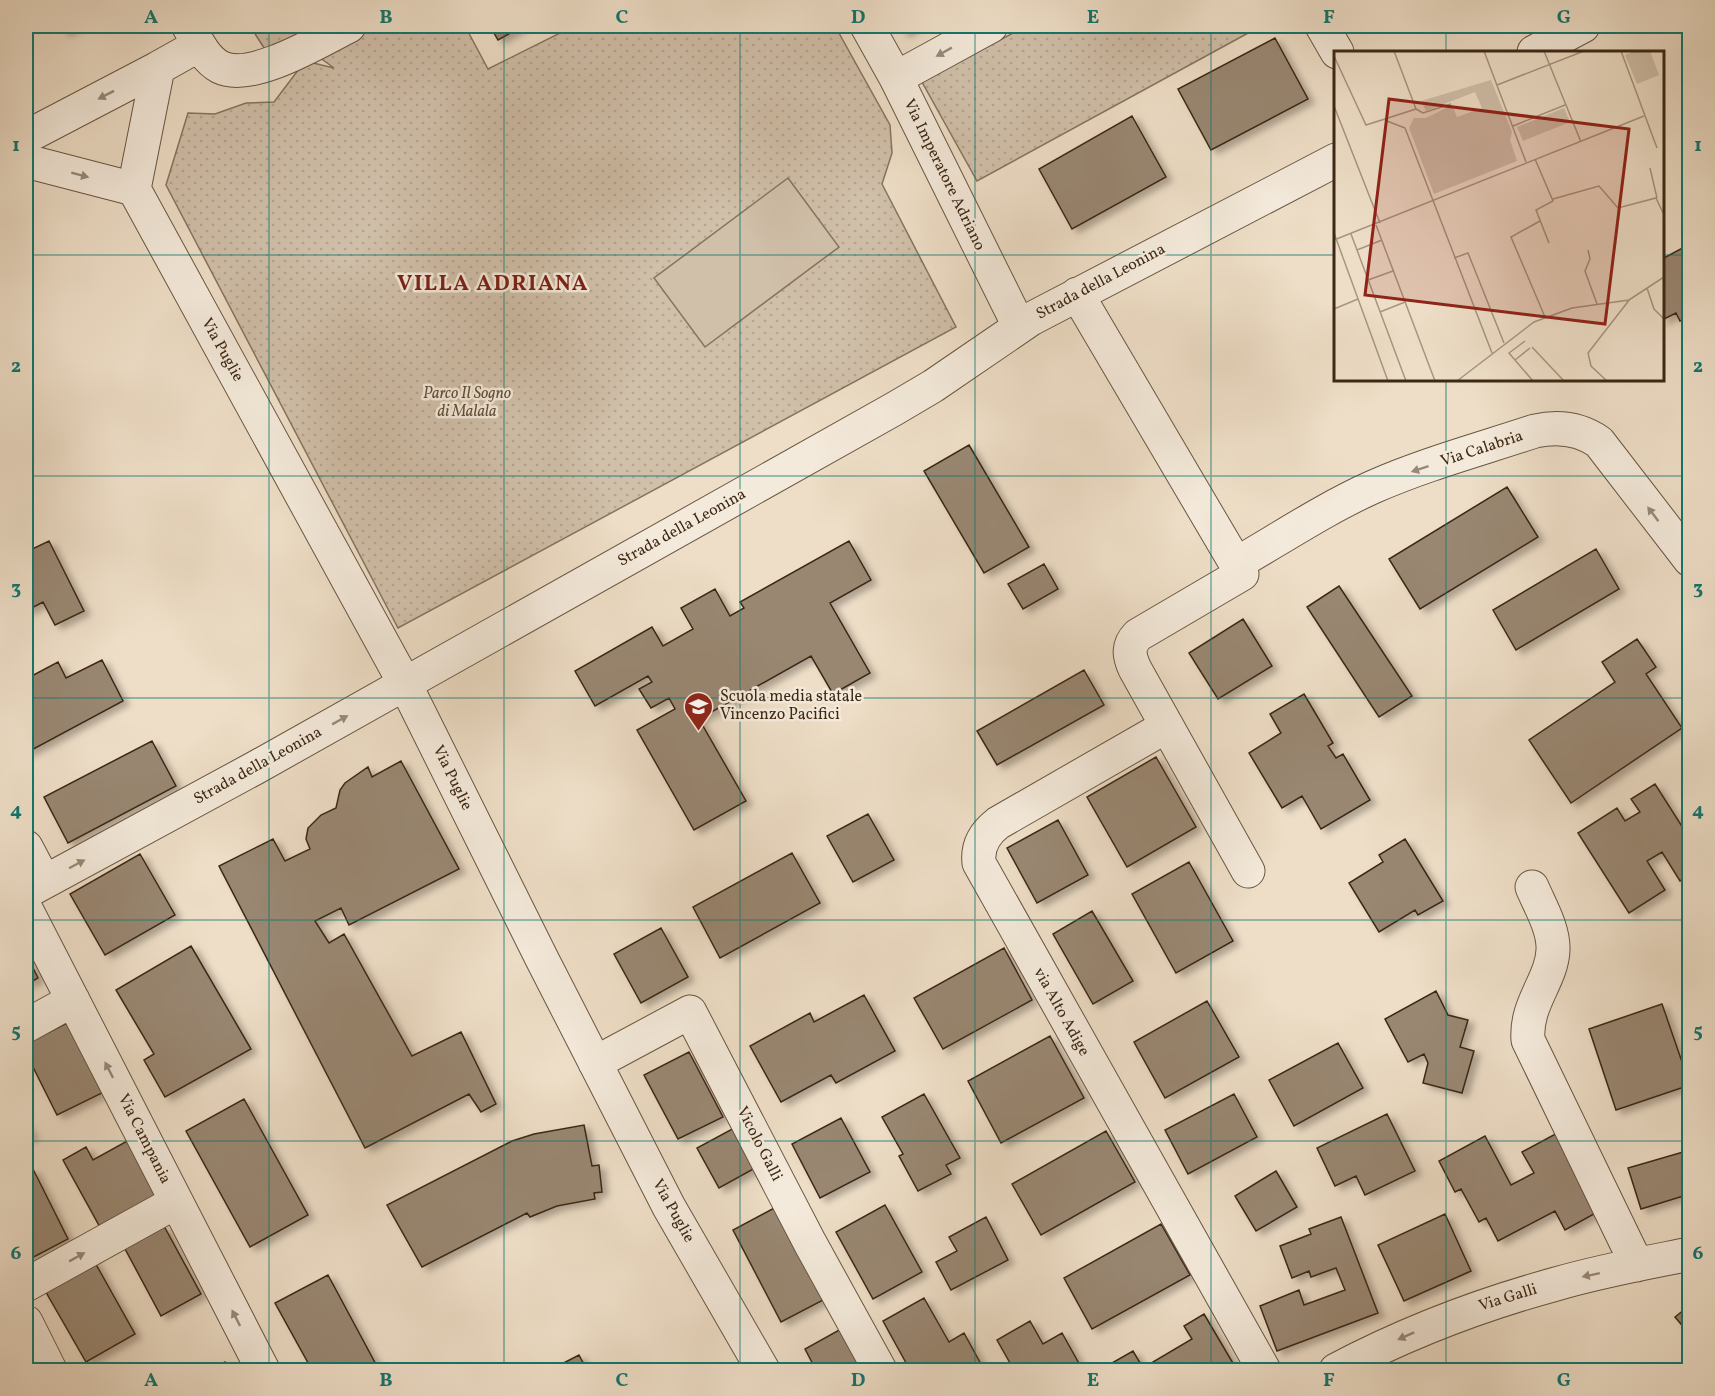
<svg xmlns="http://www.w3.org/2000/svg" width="1715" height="1396" viewBox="0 0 1715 1396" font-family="Vollkorn,serif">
  <defs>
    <pattern id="grass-dots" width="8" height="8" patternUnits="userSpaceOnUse" patternTransform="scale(1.5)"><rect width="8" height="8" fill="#d0bfa9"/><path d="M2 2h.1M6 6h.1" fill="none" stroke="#b4a491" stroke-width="1.8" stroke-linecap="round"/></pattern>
    <filter id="shadow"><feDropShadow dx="6" dy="4" stdDeviation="3" flood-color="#0004"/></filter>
  </defs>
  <rect width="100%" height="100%" fill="#eedec7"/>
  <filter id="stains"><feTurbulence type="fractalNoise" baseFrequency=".00333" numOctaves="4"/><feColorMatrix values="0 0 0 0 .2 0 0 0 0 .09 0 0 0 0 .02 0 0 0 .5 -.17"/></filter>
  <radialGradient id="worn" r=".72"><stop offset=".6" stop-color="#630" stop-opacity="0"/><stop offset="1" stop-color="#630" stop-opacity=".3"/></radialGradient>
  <path fill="url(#grass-dots)" stroke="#86745f" stroke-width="1.5" d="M250,26h65l-49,25z
    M366,26h99l23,43 86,-43h261l55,99 2,28 -10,31 74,143 -558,301 -232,-443 22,-72 27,1 31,-11 28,-1 31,-41 29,7 -22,-16z
    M1026,26h235l-284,155 -55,-99z"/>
  <path fill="#d0bfa9" stroke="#86745f" stroke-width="1.5" d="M788,178l51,69 -134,100 -51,-69z"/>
  <path fill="#998772" stroke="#3d2815" stroke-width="1.5" filter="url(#shadow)" d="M60,26h15l-11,6z
    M490,26h33l-25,14z
    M900,26h16l-13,7z
    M1275,38l33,61 -97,51 -33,-61z
    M1132,116l34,61 -94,52 -33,-60z
    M1690,244v72l-10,5 -4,-8 -14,7v-61z
    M1690,407v17l-8,-12z
    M969,445l60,102 -45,26 -60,-102z
    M1507,487l31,50 -118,72 -31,-50z
    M49,541l35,70 -29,14 -12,-23 -17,9v-59z
    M849,541l22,39 -41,23 40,70 -37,21 -22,-38 -112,63 47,82 -52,29 -57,-100 38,-21 -6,-11 -18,10 -12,-19 13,-7 -4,-6 -53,30 -20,-35 77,-44 11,19 30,-17 -12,-21 34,-19 15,27 14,-8 -4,-6z
    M1596,549l23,40 -103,61 -23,-40z
    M1044,564l14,25 -35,20 -15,-25z
    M1339,586l73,110 -33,21 -72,-110z
    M1243,619l29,47 -54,33 -29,-46z
    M1637,639l19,28 -10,7 36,54 -111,75 -42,-63 86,-58 -13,-20z
    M102,660l21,41 -97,52v-74l32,-17 8,16z
    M1084,670l20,35 -107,60 -20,-34z
    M1304,694l29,49 -5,3 8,12 7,-4 27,46 -49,29 -19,-33 -20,12 -33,-55 32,-20 -11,-19z
    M152,741l24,45 -108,57 -24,-46z
    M1156,757l40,70 -69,40 -40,-70z
    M401,761l58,108 -110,56 -8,-17 -26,13 14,22 15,-9 68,122 49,-24 35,72 -15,8 -12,-18 -104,54 -146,-282 54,-27 12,22 25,-12 -4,-10 2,-11 13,-13 15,-7 4,-18 5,-7 23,-16 4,10z
    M1655,784l35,55v36l-10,6 -18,-29 -15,9 18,29 -36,23 -51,-80 39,-25 8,13 15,-9 -9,-13z
    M868,814l26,46 -41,22 -26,-46z
    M1058,820l30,55 -51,28 -30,-55z
    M1405,839l38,62 -25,14 -3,-5 -36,22 -30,-49 34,-21 -4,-7z
    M792,853l28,50 -100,55 -27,-51z
    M140,854l35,61 -70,40 -35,-61z
    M1189,862l44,79 -57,32 -44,-79z
    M1092,911l41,70 -40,23 -40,-70z
    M661,928l27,49 -47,26 -27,-49z
    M191,946l60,103 -86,48 -21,-37 10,-6 -38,-64z
    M1004,948l28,52 -89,49 -29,-51z
    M26,954l12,24 -12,7z
    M1436,991l12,24 20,5 -8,27 14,4 -12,42 -39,-10 5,-20 -4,-9 -16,8 -23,-43z
    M864,995l31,56 -59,32 -5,-8 -50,27 -31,-56 60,-33 4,9z
    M1207,1001l32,56 -74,41 -31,-56z
    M1662,1004l28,81 -74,25 -27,-81z
    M67,1023l35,70 -45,22 -31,-62v-9z
    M1050,1036l34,62 -83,45 -33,-62z
    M1338,1043l25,45 -69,38 -25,-46z
    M689,1052l34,65 -45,22 -34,-64z
    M924,1094l36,64 -14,7 5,9 -33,17 -19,-35 4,-2 -21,-37z
    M1234,1094l23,43 -69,37 -23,-44z
    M244,1099l64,116 -58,32 -64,-116z
    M1387,1114l28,57 -50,24 -9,-19 -21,10 -18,-38z
    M841,1118l29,54 -50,26 -28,-54z
    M26,1123l6,13 -6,3z
    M584,1125l8,41 7,-1 3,27 -8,1 1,6 -38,7 -27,11 -3,-4 -105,54 -35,-62 125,-64 22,-7z
    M736,1127l21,40 -38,21 -22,-40z
    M1106,1131l29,51 -94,53 -29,-51z
    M1561,1131l42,78 -38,21 -10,-19 -57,30 -12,-23 -7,4 -18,-33 -6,3 -16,-31 46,-25 26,49 23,-12 -12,-21z
    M129,1140l31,57 -59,32 -38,-69 23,-13 7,13z
    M1690,1150v44l-49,15 -13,-41z
    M33,1169l35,70 -42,22v-88z
    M1276,1171l21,36 -41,24 -21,-35z
    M885,1205l37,67 -49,27 -37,-67z
    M778,1206l49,92 -46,24 -48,-92z
    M1445,1214l26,57 -67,30 -26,-56z
    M986,1217l22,43 -57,30 -15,-28 21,-11 -8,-14z
    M1341,1217l37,96 -101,38 -17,-45 39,-16 5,15 41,-15 -9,-22 -25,9 -2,-6 -17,7 -12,-32 31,-12 -2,-5z
    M1161,1224l29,51 -98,54 -28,-51z
    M164,1226l37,68 -40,22 -37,-69z
    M93,1259l42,75 -49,28 -43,-75z
    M328,1275l51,95h-67l-37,-67z
    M924,1298l25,44 15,-9 18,33 -7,4h-65l-27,-49z
    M1690,1305v22l-4,3 -11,-13z
    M1204,1314l33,56h-120l-5,-7 21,-12 10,17 49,-29 -8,-13z
    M1030,1321l13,23 19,-11 19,34 -5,3h-62l-17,-30z
    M841,1329l22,41h-47l-11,-21z
    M579,1355l8,15h-37z
    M225,1362l4,8h-20z"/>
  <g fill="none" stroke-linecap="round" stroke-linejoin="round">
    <defs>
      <path id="street" d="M867,26l29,52 123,248
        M1322,26l15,26
        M189,27c8,14 16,32 31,40 31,16 101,-27 129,-41
        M1534,52l49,-26
        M896,78l95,-52
        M26,137l132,-69 41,-23
        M26,161l108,28
        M134,189l271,495 137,275 127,248 94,163
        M134,189l24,-121
        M1077,294l165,280 -104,61c-11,11 -9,21 -3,34l113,202
        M1236,564c45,-26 90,-56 137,-77 52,-23 108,-38 162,-56 23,-5 44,-3 64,11l91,118
        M1167,726l-169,97c-13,10 -21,23 -19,40l285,507
        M26,847l18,34
        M1532,887c8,19 22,42 21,63 -1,30 -28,54 -25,90l109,225
        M26,892l229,-124 639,-359 39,-23 98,-67 305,-159
        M26,909l237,461
        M26,1026l47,-26
        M595,1063l95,-51 120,231 70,127
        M26,1285l150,-83
        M26,1322l24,48
        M1336,1370c70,-37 143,-65 220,-86 44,-13 89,-21 134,-30"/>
    </defs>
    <use href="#street" stroke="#695642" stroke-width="35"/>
    <use href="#street" stroke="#f4eadb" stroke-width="33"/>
  </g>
  <defs><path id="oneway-solid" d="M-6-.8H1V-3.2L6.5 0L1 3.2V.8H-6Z" transform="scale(1.5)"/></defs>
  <g fill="#988978">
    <use href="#oneway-solid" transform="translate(944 52) rotate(151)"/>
    <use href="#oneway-solid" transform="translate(106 95) rotate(153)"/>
    <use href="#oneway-solid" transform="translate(80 175) rotate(15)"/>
    <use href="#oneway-solid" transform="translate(1420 469) rotate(162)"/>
    <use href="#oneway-solid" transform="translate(1653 514) rotate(-127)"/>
    <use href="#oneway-solid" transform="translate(340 720) rotate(-29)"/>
    <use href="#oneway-solid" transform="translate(77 864) rotate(-28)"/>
    <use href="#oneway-solid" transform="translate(109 1070) rotate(-117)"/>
    <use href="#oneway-solid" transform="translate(77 1257) rotate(-29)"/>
    <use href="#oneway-solid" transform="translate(1591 1275) rotate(168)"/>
    <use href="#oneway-solid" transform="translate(236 1318) rotate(-117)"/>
    <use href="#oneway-solid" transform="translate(1406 1336) rotate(156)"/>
  </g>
  <path fill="none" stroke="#0f766e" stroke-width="1.5" stroke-opacity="0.55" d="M269,26v1344M504,26v1344M740,26v1344M975,26v1344M1211,26v1344M1446,26v26M26,255h1310M1662,255h28M1446,380v990M26,476h1664M26,698h1664M26,920h1664M26,1141h1664"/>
  <defs>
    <symbol id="school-pin" viewBox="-11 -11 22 30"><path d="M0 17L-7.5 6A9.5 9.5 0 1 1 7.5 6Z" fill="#8f2418" stroke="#f4eadb"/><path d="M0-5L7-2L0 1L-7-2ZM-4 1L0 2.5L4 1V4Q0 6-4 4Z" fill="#fff"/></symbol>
  </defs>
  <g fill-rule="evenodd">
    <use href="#school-pin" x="682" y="690" width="33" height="45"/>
  </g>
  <g text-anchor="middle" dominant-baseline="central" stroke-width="5" stroke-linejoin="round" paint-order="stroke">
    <g font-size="16" fill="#3d2815" stroke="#f4eadb">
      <text transform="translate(944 175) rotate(64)">Via Imperatore Adriano</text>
      <text transform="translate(1101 282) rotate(-28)">Strada della Leonina</text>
      <text transform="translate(222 350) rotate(61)">Via Puglie</text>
      <text transform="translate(1482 449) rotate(-18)">Via Calabria</text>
      <text transform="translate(682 528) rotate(-29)">Strada della Leonina</text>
      <text transform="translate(258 766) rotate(-29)">Strada della Leonina</text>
      <text transform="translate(452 778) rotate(64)">Via Puglie</text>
      <text transform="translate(1061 1012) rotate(61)">via Alto Adige</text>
      <text transform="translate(144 1139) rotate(63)">Via Campania</text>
      <text transform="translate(759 1144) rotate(63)">Vicolo Galli</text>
      <text transform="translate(673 1211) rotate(61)">Via Puglie</text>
      <text transform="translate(1508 1298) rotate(-17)">Via Galli</text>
    </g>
    <g font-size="16" font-style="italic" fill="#624e3a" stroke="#f4eadb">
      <text x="467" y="394">Parco Il Sogno<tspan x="467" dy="18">di Malala</tspan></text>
    </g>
    <g font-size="16" fill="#3d2815" stroke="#f4eadb" text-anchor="start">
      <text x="720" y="697">Scuola media statale<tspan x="720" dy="18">Vincenzo Pacifici</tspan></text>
    </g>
    <g font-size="22" font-weight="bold" letter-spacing="1.5" fill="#7a1f14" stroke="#f4eadb">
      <text x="493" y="284">VILLA ADRIANA</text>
    </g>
  </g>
  <g transform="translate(1334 51)">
    <rect width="330" height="330" fill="#eedec7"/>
    <path d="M300,0h16l9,24 -22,9 -12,-29zM157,29l21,52 -2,8 7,21 -83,33 -25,-66 5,-10h12l26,-13 5,12 25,-9 -7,-16 -49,19 -5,-10zM230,57l6,14 -47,19 -6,-14z" fill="#d0bfa9"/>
    <path d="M162,87l7,10 -21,12 -6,-11z" fill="#d0bfa9"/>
    <path fill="none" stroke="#a79580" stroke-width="1.5" d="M60,0l22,58M150,0l42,111M210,0l37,91M287,0l36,97M0,5l32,69 50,-16M163,34l87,-34M0,55l46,117M82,58l7,4 28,-9M53,70l18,7M179,75l52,-21M71,77l87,225M201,108l18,42 -17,9 13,33M316,117l7,30M219,148l46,-13 19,22 38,-10 8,17M206,170l-29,16 34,80M42,174l59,156M0,182l54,148M17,183l55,147M0,189l310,-124M23,199l25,-10M254,199l2,9 -5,12 12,33M120,207l14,-5 36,90M34,229l25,-9M313,237l7,21 10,10M0,258l24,-10M46,261l25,-10M191,290l-16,12 24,28M198,296l32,34M181,309l15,-12M123,330l77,-59 38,-14 57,-8 35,-23M273,330l-16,-15 -3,-13 42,-54"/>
    <path fill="#8f2418" fill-opacity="0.15" stroke="#8f2418" stroke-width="3" d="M55,48l240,30 -24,195 -240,-29z"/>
    <rect width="330" height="330" fill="none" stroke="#3d2815" stroke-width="3"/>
  </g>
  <rect width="1715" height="1396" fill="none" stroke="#eedec7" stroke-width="66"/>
  <rect x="33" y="33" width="1649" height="1330" fill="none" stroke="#0f766e" stroke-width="2"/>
  <g font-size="20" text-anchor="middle" font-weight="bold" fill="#0f766e">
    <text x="151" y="23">A</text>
    <text x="386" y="23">B</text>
    <text x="622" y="23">C</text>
    <text x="858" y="23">D</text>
    <text x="1093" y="23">E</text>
    <text x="1329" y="23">F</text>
    <text x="1564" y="23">G</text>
    <text x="16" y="151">1</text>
    <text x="1698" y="151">1</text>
    <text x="16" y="372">2</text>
    <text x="1698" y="372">2</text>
    <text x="16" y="594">3</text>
    <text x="1698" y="594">3</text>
    <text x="16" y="816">4</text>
    <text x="1698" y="816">4</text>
    <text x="16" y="1037">5</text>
    <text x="1698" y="1037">5</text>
    <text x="16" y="1259">6</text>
    <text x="1698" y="1259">6</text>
    <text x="151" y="1386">A</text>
    <text x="386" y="1386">B</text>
    <text x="622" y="1386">C</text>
    <text x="858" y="1386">D</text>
    <text x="1093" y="1386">E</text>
    <text x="1329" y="1386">F</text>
    <text x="1564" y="1386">G</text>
  </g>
  <rect width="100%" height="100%" filter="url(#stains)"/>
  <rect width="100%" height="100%" fill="url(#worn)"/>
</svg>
